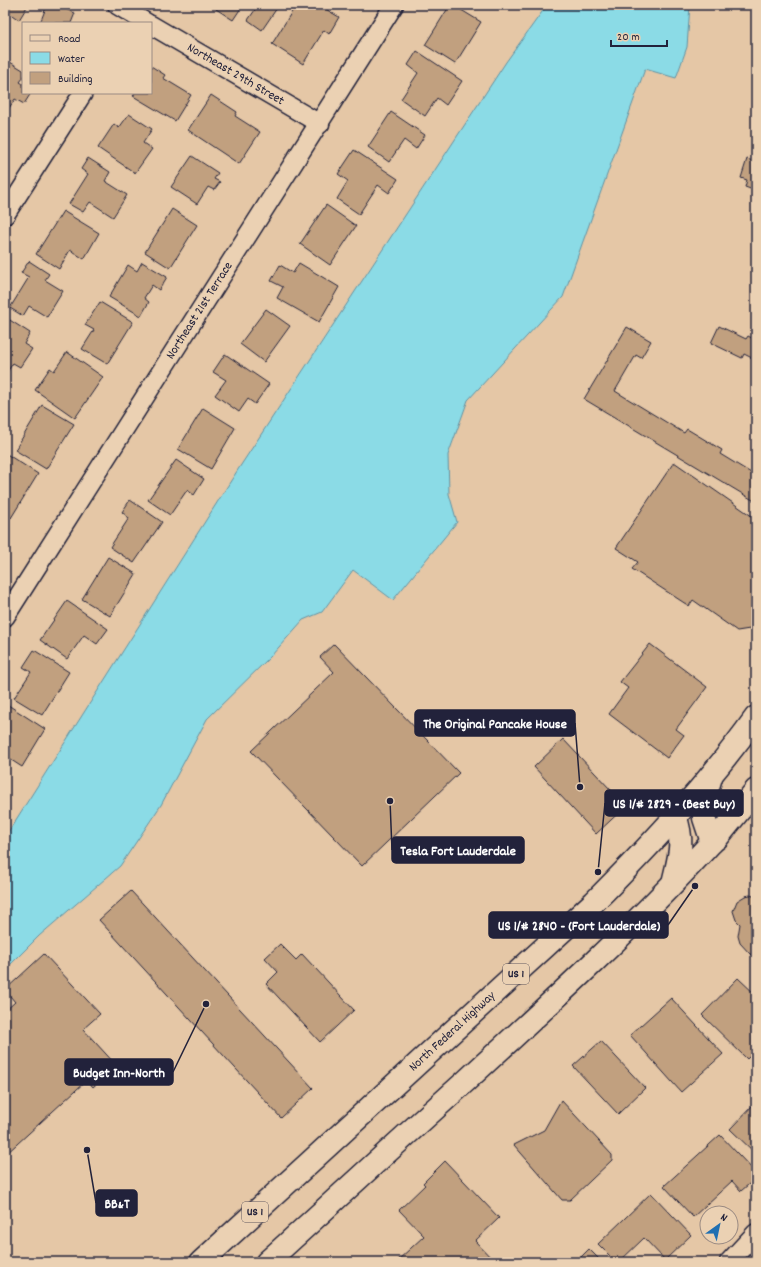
<svg xmlns="http://www.w3.org/2000/svg" width="761" height="1267" viewBox="0 0 761 1267" font-family="Dekko,sans-serif">
  <rect width="100%" height="100%" fill="#e5c7a6"/>
  <filter id="ink" filterUnits="userSpaceOnUse"><feTurbulence type="fractalNoise" baseFrequency=".025" numOctaves="2"/><feDisplacementMap in="SourceGraphic" scale="8" xChannelSelector="R" yChannelSelector="G"/><feConvolveMatrix kernelMatrix="1 2 1 2 8 2 1 2 1" color-interpolation-filters="sRGB"/></filter>
  <g filter="url(#ink)">
    <path fill="#8bdbe6" stroke="#6191a2" d="M547,5h143l-3,42 -11,31 -31,-9 -82,228 -95,103 -20,55 1,39 8,28 -64,78 -40,-30 -31,42 -19,8 -32,36 -64,63 -46,86 -41,61 -81,70 -34,34v-133l234,-369 267,-406z"/>
    <path fill="#c1a07f" stroke="#22223b" d="M5,5h23l-9,15 -10,-7 -4,7z
      M47,5h9l19,8 -4,10h-31z
      M219,5h24l-10,15 -17,-11z
      M248,5h31l-17,25 -14,-10 7,-10z
      M296,5h23l20,12 -10,17 -5,-4 -21,34 -31,-20z
      M450,5h3l28,17 -26,42 -30,-19z
      M417,51l45,30 -16,24 -9,-7 -12,18 -24,-17 17,-26 -10,-8z
      M5,59l18,11v8l-3,4 3,2v9h8l-7,11 -9,-5 -10,15z
      M151,66l14,9 -2,3 28,17 -16,26 -42,-25 2,-3h16z
      M211,95l26,17 -2,4 25,16 -21,32 -51,-34z
      M391,112l34,23 -9,14 -12,-9 -15,22 -21,-15z
      M129,114l23,15 -9,14 9,6 -17,24 -37,-25 16,-24 5,4z
      M354,150l44,29 -9,14 -11,-8 -19,29 -22,-15 11,-18 -10,-7z
      M192,156l26,17 -4,6 6,3 -6,8 -6,-3 -11,17 -26,-17z
      M88,158l22,14 -5,9 22,14 -14,22 -23,-15 -7,10 -14,-8 19,-30 -7,-5z
      M747,159l9,3v29l-11,-4 2,-7 -6,-2z
      M326,205l30,21 -26,39 -30,-21z
      M172,209l25,16 -27,43 -25,-16z
      M63,211l36,22 -15,26 -14,-9 -11,19 -23,-15z
      M29,261l20,13 -4,6 18,11 -16,26 -18,-11 -6,10 -13,-8 19,-31 -8,-4z
      M142,262l25,15 -8,13 -7,-5 -8,13 5,4 -8,14 -32,-19 19,-32 9,6z
      M299,263l40,24 -20,35 -42,-24 6,-11 -12,-6 9,-16 13,8z
      M100,302l33,20 -26,42 -25,-15 12,-19 -9,-5z
      M266,309l24,17 -26,36 -24,-18z
      M5,317l25,16 -6,11 8,5 -12,18 -7,-4 -8,12z
      M719,326l27,13 2,-3 8,4v20l-12,-6 -2,4 -31,-15z
      M627,327l24,14 -10,17 -5,-3 -21,36 69,42 3,-4 35,21 -2,4 36,22v26l-172,-103z
      M67,352l36,25 -28,41 -40,-28 15,-22 4,3z
      M225,354l44,30 -14,20 -7,-5 -9,13 -24,-17 11,-15 -13,-8z
      M42,405l32,19 -28,45 -31,-19z
      M203,408l32,20 -24,41 -33,-20z
      M5,453l33,21 -27,44 -6,-3z
      M176,460l28,19 -10,16 -7,-5 -17,25 -22,-15z
      M674,462l82,57v109l-19,3 -44,-31 -4,6 -57,-37 6,-7 -22,-14z
      M130,500l32,22 -28,41 -24,-16 19,-29 -7,-6z
      M108,557l28,17 -26,42 -28,-17z
      M67,601l41,28 -11,15 -13,-9 -17,24 -27,-19z
      M334,644l125,129 -97,93 -111,-115 83,-79 -14,-15z
      M650,644l57,43 -31,42 8,6 -17,23 -58,-44 19,-26 -8,-6z
      M34,650l35,22 -27,43 -28,-17 17,-26 -8,-5z
      M5,703l40,26 -23,38 -17,-11z
      M563,739l63,67 -30,28 -62,-67z
      M131,891l182,197 -32,30 -182,-198z
      M750,895l6,2v59l-6,-2 -10,-11 -2,-7 2,-12 -4,-4 -3,-9 4,-10 8,-5z
      M280,944l16,16 6,-6 52,56 -34,32 -54,-58 12,-12 -13,-14z
      M44,954l56,60 -17,15 34,37 -24,21 -6,-7 -82,75v-144l10,-9 -10,-12z
      M738,978l18,17v55l-9,9 -45,-44z
      M671,998l52,56 -42,38 -51,-57z
      M601,1041l44,47 -27,26 -45,-48z
      M561,1100l51,55v5l-42,40h-8l-48,-55 30,-15z
      M756,1102v52l-26,-25z
      M720,1135l36,38v5l-15,13 -9,-10 -39,36 -29,-31z
      M445,1161l54,57 -24,23 20,21h-96l-1,-2 26,-24 -25,-26 26,-25 -2,-2z
      M651,1193l40,42 -26,25 -21,-22 -25,24h-3l-18,-18z
      M589,1249l13,13h-26z"/>
    <g fill="none" stroke-linecap="round" stroke-linejoin="round">
      <defs>
        <g id="street">
          <path d="M117,5l30,18"/>
          <path id="s1" d="M151,25l169,99"/>
          <path d="M5,215l78,-122"/>
          <path id="s2" d="M5,617l389,-612"/>
          <path d="M729,1262l27,-29"/>
        </g>
        <g id="primary">
          <path d="M711,777l-7,23v18l8,24"/>
          <path d="M673,883c6,-26 12,-41 2,-67"/>
          <path id="s3" d="M201,1262l393,-360c58,-58 114,-118 162,-185"/>
          <path d="M267,1262c67,-61 133,-122 200,-182 84,-77 168,-154 245,-238l5,-4 39,-48"/>
        </g>
      </defs>
      <use href="#street" stroke="#22223b" stroke-width="21"/>
      <use href="#primary" stroke="#22223b" stroke-width="25"/>
      <use href="#street" stroke="#ebd1b3" stroke-width="18"/>
      <use href="#primary" stroke="#ebd1b3" stroke-width="22"/>
    </g>
  </g>
  <g text-anchor="middle" dominant-baseline="central" stroke-width="3" stroke-linejoin="round" paint-order="stroke">
    <g fill="#ebd1b3" stroke="#5e565f" stroke-width="1">
      <rect x="503" y="964" width="26" height="20" rx="3"/>
      <rect x="242" y="1202" width="26" height="20" rx="3"/>
    </g>
    <g font-size="12" font-weight="bold" fill="#22223b">
      <text x="516" y="974">US 1</text>
      <text x="255" y="1212">US 1</text>
    </g>
    <g font-size="13" fill="#22223b" stroke="#ebd1b3">
      <text stroke="none"><textPath href="#s1" startOffset="98">Northeast 29th Street</textPath></text>
      <text stroke="none"><textPath href="#s2" startOffset="363">Northeast 21st Terrace</textPath></text>
      <text stroke="none"><textPath href="#s3" startOffset="341">North Federal Highway</textPath></text>
    </g>
  </g>
  <path fill="none" stroke="#22223b" stroke-width="1.5" d="M580 787L575 723M598 872L605 803M390 801L392 850M695 886L668 925M206 1004L173 1072M87 1150L96 1203"/>
  <g fill="#22223b" stroke="#ebd1b3" stroke-width="1.5">
    <circle cx="580" cy="787" r="4"/>
    <circle cx="598" cy="872" r="4"/>
    <circle cx="390" cy="801" r="4"/>
    <circle cx="695" cy="886" r="4"/>
    <circle cx="206" cy="1004" r="4"/>
    <circle cx="87" cy="1150" r="4"/>
  </g>
  <g fill="#22223b" stroke="#22223b" stroke-width="1.5">
    <rect x="415" y="710" width="160" height="26" rx="4"/>
    <rect x="605" y="790" width="138" height="26" rx="4"/>
    <rect x="392" y="837" width="132" height="26" rx="4"/>
    <rect x="489" y="912" width="179" height="26" rx="4"/>
    <rect x="65" y="1059" width="108" height="26" rx="4"/>
    <rect x="96" y="1190" width="41" height="26" rx="4"/>
  </g>
  <g font-size="14" text-anchor="middle" font-weight="bold" fill="#fff">
    <text x="495" y="728">The Original Pancake House</text>
    <text x="674" y="808">US 1/# 2829 - (Best Buy)</text>
    <text x="458" y="855">Tesla Fort Lauderdale</text>
    <text x="579" y="930">US 1/# 2840 - (Fort Lauderdale)</text>
    <text x="119" y="1077">Budget Inn-North</text>
    <text x="117" y="1208">BB&amp;T</text>
  </g>
  <rect width="761" height="1267" fill="none" stroke="#ebd1b3" stroke-width="20"/>
  <rect x="10" y="10" width="741" height="1247" fill="none" stroke="#22223b" stroke-width="1.5" filter="url(#ink)"/>
  <rect x="22" y="22" width="130" height="72" fill="#ebd1b3" stroke="#9b8b83"/>
  <rect x="30" y="35" width="20" height="6" fill="#ebd1b3" stroke="#9b8b83"/>
  <text x="58" y="42" font-size="12" fill="#22223b">Road</text>
  <rect x="30" y="52" width="20" height="12" fill="#8bdbe6" stroke="#9b8b83"/>
  <text x="58" y="62" font-size="12" fill="#22223b">Water</text>
  <rect x="30" y="72" width="20" height="12" fill="#c1a07f" stroke="#9b8b83"/>
  <text x="58" y="82" font-size="12" fill="#22223b">Building</text>
  <g transform="translate(719 1225) rotate(33)"><circle r="19" fill="#ebd1b3" stroke="#9b8b83"/>
  <path d="M0-3L7 15L0 10L-7 15Z" fill="#1f6fb2"/>
  <text y="-6" font-size="11" font-weight="bold" text-anchor="middle" fill="#22223b">N</text>
  </g>
  <path d="M611 40v6h56v-6" fill="none" stroke="#22223b" stroke-width="2"/>
  <text x="617" y="40" font-size="12" fill="#22223b" stroke="#ebd1b3" stroke-width="3" paint-order="stroke">20 m</text>
</svg>
